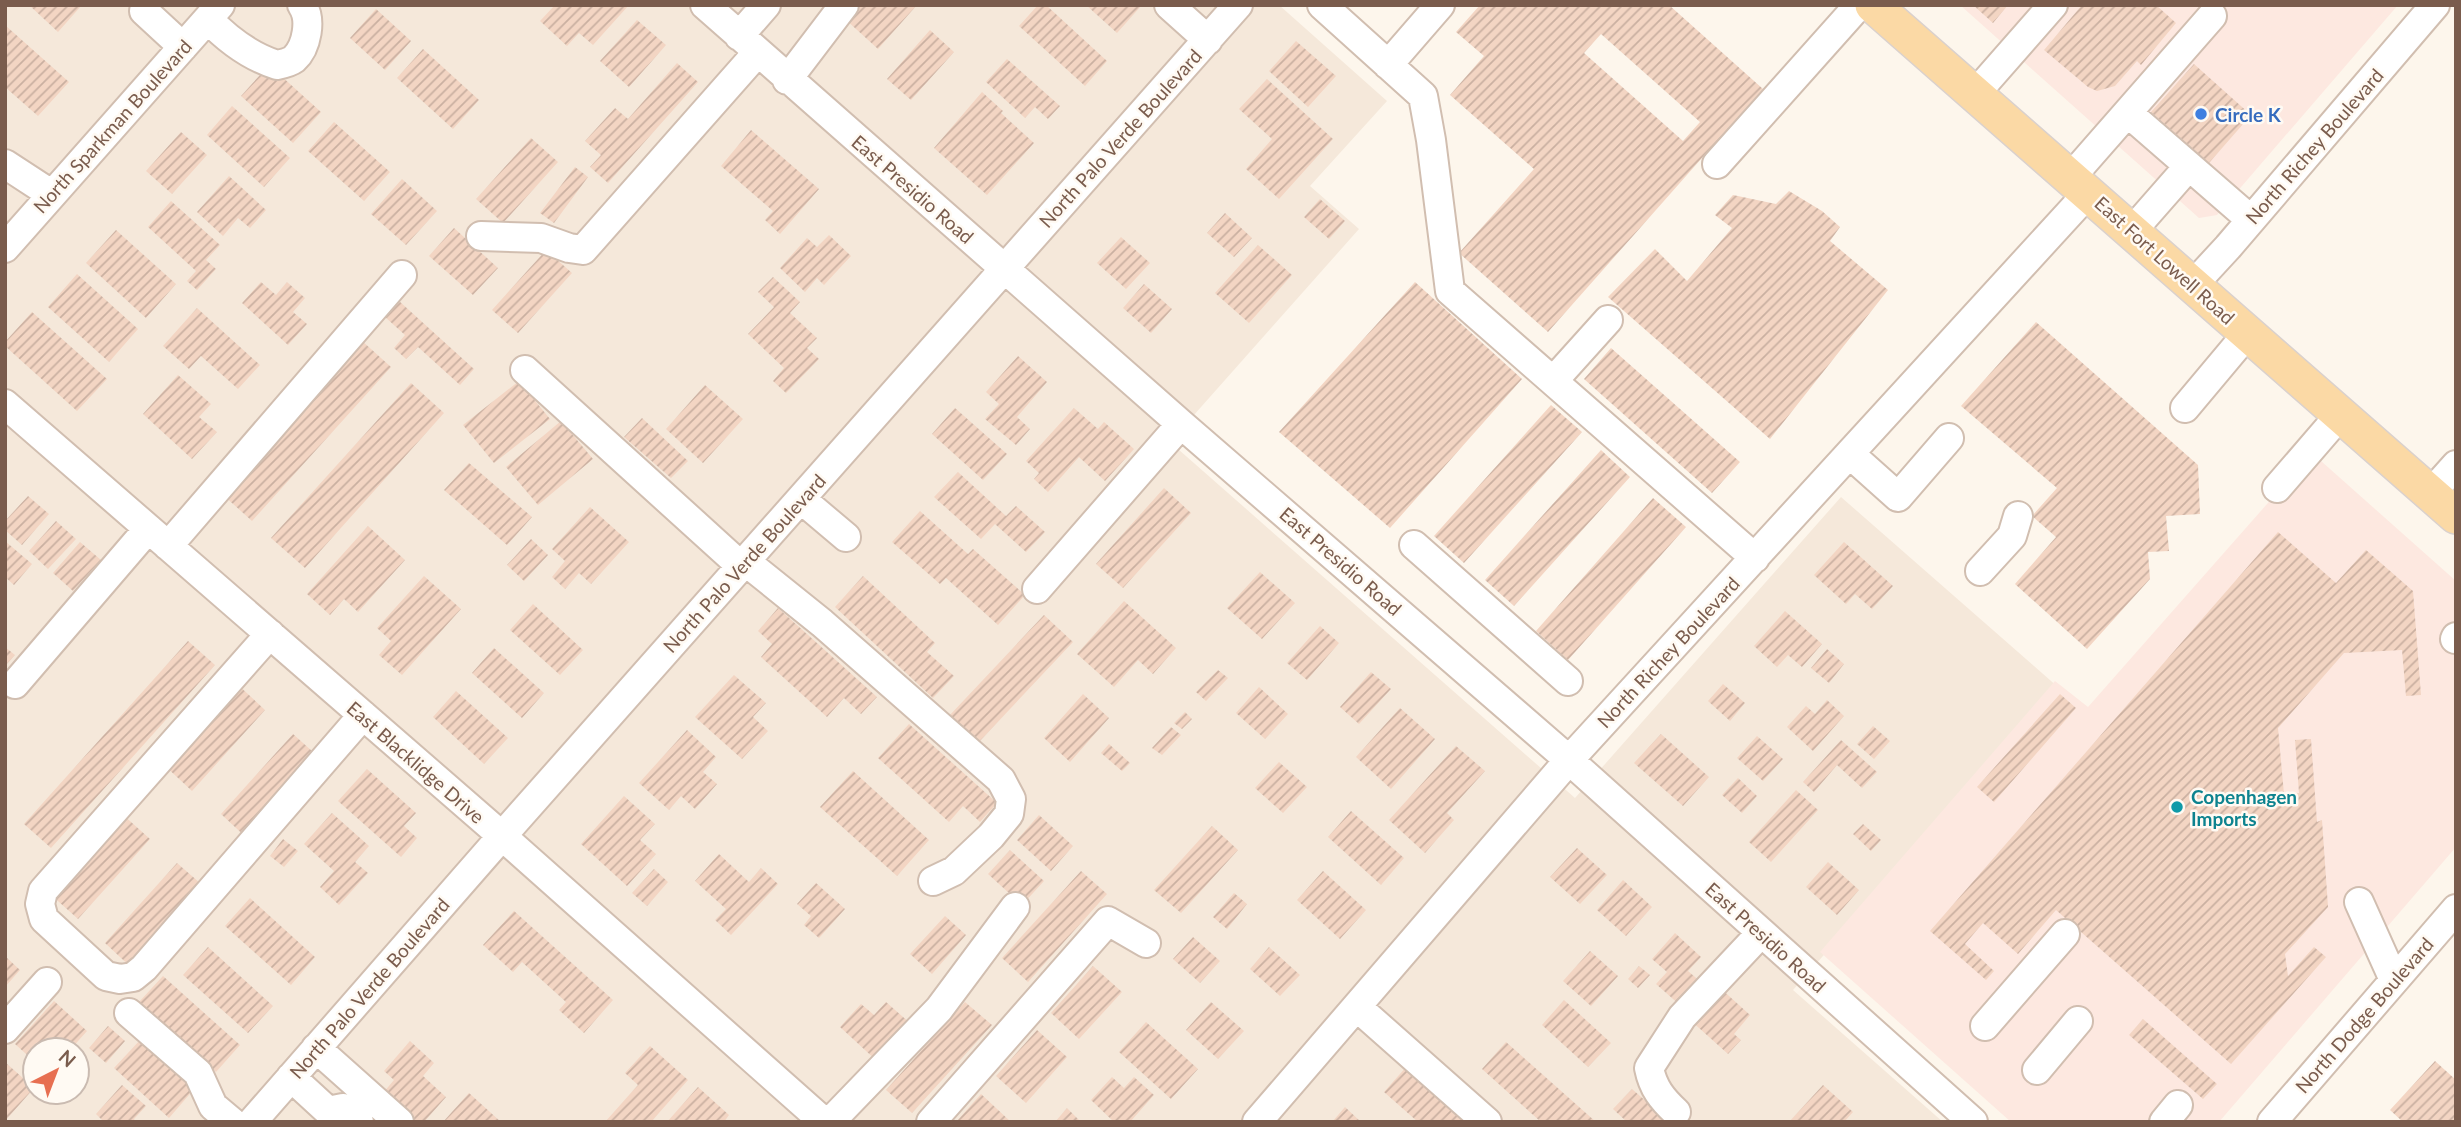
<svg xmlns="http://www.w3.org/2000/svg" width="2461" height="1127" viewBox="0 0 2461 1127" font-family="Lato,sans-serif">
  <defs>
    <pattern id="building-hatch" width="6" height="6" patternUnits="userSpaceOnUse" patternTransform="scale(1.75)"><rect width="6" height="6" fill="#f3d5c3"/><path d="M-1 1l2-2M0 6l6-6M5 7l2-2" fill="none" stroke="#cab0a1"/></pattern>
  </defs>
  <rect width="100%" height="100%" fill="#fdf6ec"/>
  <path fill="#f5e8da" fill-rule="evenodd" d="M5,5h1274l108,96 -77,85 49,43 -189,213 405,356 266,-301 218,191 -266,302 150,132h-1938zM35,1050h42v42h-42z"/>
  <path fill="#fde8e0" d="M1960,5h438l-181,210 -18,3z
    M2312,453l144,128v266l-237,275h-208l-191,-170 235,-271 33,26z"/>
  <path fill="url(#building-hatch)" fill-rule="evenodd" d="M29,5h53l-24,27z
    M555,5l52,1 22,-1 -36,40 -14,-12 -12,13 -27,-25z
    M857,5h60l-39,44 -33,-30z
    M1038,5h8l61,56 -22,25 -66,-60z
    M1086,5h56l-25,28z
    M1480,5h189l94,84 -215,243 -89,-79 75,-84 -84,-74 34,-39 -28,-24zM1601,34l99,88 -17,19 -99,-88z
    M1973,5h35l-15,18z
    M2082,5h74l20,18 -35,42 -4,-4 -22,25 -18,5 -9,-4 -44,-37z
    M376,9l35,32 -26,29 -35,-32z
    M637,20l29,25 -37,42 -29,-26z
    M5,25l64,57 -31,34 -33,-29z
    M930,30l24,22 -43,48 -24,-21z
    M1296,41l40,35 -28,31 -39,-36z
    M423,49l56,51 -26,29 -56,-51z
    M1007,59l53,47 -12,13 -13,-12 -10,11 -39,-36z
    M677,63l21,19 -90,101 -18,-16 11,-12 -16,-14 30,-33 13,11z
    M2194,64l57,51 -42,48 -58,-51z
    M269,65l52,47 -28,31 -52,-47z
    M1267,79l66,60 -54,60 -33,-30 26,-30 -33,-30z
    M982,92l21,19 -2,2 33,30 -47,52 -53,-47z
    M232,106l58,52 -26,29 -57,-52z
    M334,122l56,50 -26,29 -56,-50z
    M751,130l68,59 -39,45 -15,-14 8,-9 -52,-45z
    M181,132l26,23 -35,39 -26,-23z
    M531,138l27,24 -55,61 -27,-24z
    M575,167l13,10 -34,46 -14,-10z
    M229,176l37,34 -16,18 -12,-10 -15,18 -26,-24z
    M402,179l35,32 -31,34 -35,-31z
    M1789,191l33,20 18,16 -10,14 58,49 -118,149 -162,-142 47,-48 32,32 45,-53 -17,-13 18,-20 43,9z
    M1320,199l25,22 -16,18 -25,-22z
    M171,201l49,44 -14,15 10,9 -19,21 -10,-9 9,-10 -48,-44z
    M1225,213l27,25 -18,19 -27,-24z
    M454,228l44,40 -25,27 -44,-39z
    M116,230l60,54 -30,34 -60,-55z
    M829,235l22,21 -27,29 -7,-7 -12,14 -25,-24 27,-30 10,9z
    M1121,237l29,26 -24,26 -29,-26z
    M1258,245l34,30 -43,48 -34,-30z
    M546,250l26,23 -54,60 -26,-23z
    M77,274l61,55 -29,33 -61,-55z
    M773,277l27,25 -10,11 27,25 -10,10 12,11 -33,34 -13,-12 11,-13 -36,-34 26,-27 -16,-15z
    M261,282l15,13 11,-13 18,16 -12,14 14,12 -19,21 -46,-42z
    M1415,282l107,97 -132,149 -111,-96z
    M1144,284l28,25 -21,24 -28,-25z
    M399,301l75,68 -14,16 -42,-38 -12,12 -12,-11 11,-13 -20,-18z
    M197,308l63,57 -22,24 -37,-33 -12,13 -26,-23z
    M32,312l75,67 -30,32 -72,-65v-4z
    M2036,322l162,143 2,49 -34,2 3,35 -21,1 2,27 -63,70 -72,-65 41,-47 -24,-21 25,-28 -96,-82z
    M361,340l30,27 -139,154 -30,-27z
    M1611,348l129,114 -28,31 -128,-114z
    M1018,356l29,26 -30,35 13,12 -14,16 -31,-26 14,-15 -13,-12z
    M178,375l33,29 -12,13 18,15 -25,27 -49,-45z
    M519,381l31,38 -56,44 -31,-38z
    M411,383l33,30 -139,155 -34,-30z
    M705,385l38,34 -40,44 -37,-34z
    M1551,405l31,27 -118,131 -30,-27z
    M955,408l52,46 -24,26 -51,-46z
    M1074,408l24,21 6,-7 30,27 -29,32 -26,-24 -31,35 -14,-13 5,-6 -13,-12z
    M642,418l46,43 -17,17 -47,-41z
    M561,421l32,38 -55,46 -32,-38z
    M1601,450l29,27 -116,129 -29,-26z
    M469,463l63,54 -25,28 -63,-55z
    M958,472l48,44 10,-10 29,26 -19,20 -31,-28 -14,15 -47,-42z
    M1164,488l27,25 -68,75 -27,-24z
    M28,496l21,18 -27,31 -17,-15v-9z
    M1653,498l33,29 -118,133 -32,-29z
    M590,507l39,35 -38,42 -12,-11 -14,16 -13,-12 13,-16 -13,-12z
    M920,511l48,43 5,-5 52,46 -27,30 -52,-47 -6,6 -48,-42z
    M56,521l20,18 -28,30 -19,-18z
    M368,526l37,34 -47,52 -14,-13 -14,16 -23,-21z
    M2278,532l58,51 30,-33 47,41 8,104 -15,1 -4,-46 -58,3 -66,75 6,66 15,-1 -4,-53 16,-1 6,83 5,-2 6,87 -43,47 3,22 26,-29 12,10 -95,107 -175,-154 -38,44 -35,-31 -18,21 29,27 -8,9 -56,-49z
    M531,539l17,16 -24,26 -17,-16z
    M5,541l27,23 -18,21 -9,-8z
    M80,542l21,18 -28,31 -20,-18z
    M1844,542l49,44 -21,23 -17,-15 -9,10 -32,-29z
    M1260,572l35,31 -33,36 -35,-31z
    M424,576l37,33 -59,66 -23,-20 12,-14 -14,-13z
    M863,576l72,67 -8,9 27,24 -21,22 -98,-91z
    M1124,601l52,47 -23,26 -15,-14 -24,27 -37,-33z
    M533,604l50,46 -23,25 -50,-45z
    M778,608l99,89 -16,17 -17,-16 -17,19 -66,-60 11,-13 -14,-13z
    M1785,611l37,33 -20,23 -14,-12 -11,12 -23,-21z
    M1044,615l29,27 -95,101 -29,-27z
    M1320,626l19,17 -32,37 -20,-17z
    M188,641l27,24 -164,183 -27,-24z
    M5,647l10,8 -10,11z
    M494,648l50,45 -22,25 -50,-45z
    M1827,649l17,15 -15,19 -18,-15z
    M1218,670l10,8 -22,23 -10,-9z
    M1371,672l20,17 -32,35 -19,-17z
    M734,675l32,28 -13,14 15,14 -26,28 -47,-42z
    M236,683l29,27 -73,81 -29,-27z
    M1723,684l22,19 -15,18 -22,-20z
    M1259,687l29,27 -23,25 -29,-26z
    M456,691l52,47 -24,26 -51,-47z
    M1083,694l26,24 -39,44 -26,-24z
    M2060,694l16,14 -82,94 -17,-15z
    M1827,700l17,16 -31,35 -26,-24 19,-21 9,8z
    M1400,708l35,31 -44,50 -35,-32z
    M1185,712l7,7 -10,10 -8,-6z
    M909,724l88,79 -17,19 -17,-16 -14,16 -71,-64z
    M1873,726l17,15 -16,18 -17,-15z
    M1171,727l10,8 -19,20 -10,-7z
    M687,730l29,27 -13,15 14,12 -22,25 -14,-13 -12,14 -30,-27z
    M293,734l29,26 -72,81 -29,-27z
    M1661,734l48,43 -26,29 -49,-43z
    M1757,736l26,23 -20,22 -26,-23z
    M1841,740l36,32 -15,16 -25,-23 -23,27 -11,-10z
    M1109,744l21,19 -8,8 -21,-18z
    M1456,746l29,25 -38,42 7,7 -29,33 -36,-33z
    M1279,762l28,25 -24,26 -28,-25z
    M367,769l49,44 -12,13 13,12 -16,19 -63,-56z
    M853,771l76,69 -32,36 -77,-69z
    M1738,778l19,18 -15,17 -20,-18z
    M1796,790l22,20 -47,52 -22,-20z
    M624,796l31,28 -15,16 16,14 -29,32 -46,-42z
    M1351,811l53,47 -23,27 -53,-48z
    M121,813l29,26 -72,80 -29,-26z
    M332,813l37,33 -14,16 13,11 -29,32 -19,-18 14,-16 -30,-27z
    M1039,815l34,31 -22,25 -34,-31z
    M1863,824l18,16 -10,11 -18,-17z
    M1212,826l26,24 -57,63 -27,-23z
    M283,839l15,12 -14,16 -14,-11z
    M1577,848l30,27 -27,29 -30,-27z
    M1010,850l34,31 -22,24 -34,-31z
    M719,854l30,28 12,-14 17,16 -47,51 -16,-15 11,-11 -31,-28z
    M1828,862l31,28 -22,25 -31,-28z
    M177,863l31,27 -73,81 -30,-28z
    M654,869l14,13 -21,24 -15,-13z
    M1081,871l26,23 -79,88 -26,-24z
    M1323,871l43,39 -26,29 -43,-39z
    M1623,880l29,27 -26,29 -29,-26z
    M816,883l29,26 -26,29 -15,-13 7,-9 -14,-12z
    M1234,893l13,11 -20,25 -14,-12z
    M250,898l65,59 -24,28 -66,-59z
    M514,911l99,89 -29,33 -25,-23 7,-8 -44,-40 -9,10 -30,-27z
    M945,916l21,19 -34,39 -22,-20z
    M1675,933l26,24 -13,14 14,12 -21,23 -25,-22 11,-12 -15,-13z
    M1193,937l27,24 -20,22 -27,-24z
    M208,947l65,59 -25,27 -65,-58z
    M1269,947l31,28 -20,21 -30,-27z
    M1590,951l28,25 -27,30 -28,-25z
    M5,956l15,14 -15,17z
    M1093,966l29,26 -43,47 -28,-26z
    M1639,966l11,9 -12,13 -10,-9z
    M163,976l77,69 -24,27 -77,-70z
    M1718,986l32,29 -16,19 7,6 -13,14 -39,-35z
    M1564,1000l47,43 -23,24 -46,-42z
    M54,1001l33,30 -17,19h-35v12l-20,-18z
    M886,1002l25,22 -33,38 -38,-35 21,-23 13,11z
    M965,1002l27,23 -80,88 -26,-23z
    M1211,1002l33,29 -26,28 -32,-29z
    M2143,1019l74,65 -14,15 -74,-64z
    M1146,1022l52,47 -27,30 -52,-47z
    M108,1026l17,15 -19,22 -17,-15z
    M1037,1030l30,27 -41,46 -30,-27z
    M141,1039l54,49 -26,30 -55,-50z
    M410,1041l24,22 -11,13 23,21 -22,25h-9l-32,-29 11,-13 -10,-9z
    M1506,1042l90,80h-55l-59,-53z
    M650,1046l38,34 -37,42h-46l33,-37 -13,-12z
    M2435,1061l21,19v42h-53l-13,-12z
    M5,1062l29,26 -29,33z
    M1407,1066l63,56h-52l-34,-30z
    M1112,1077l12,11 10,-11 20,18 -24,27h-16l-23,-22z
    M122,1085l24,21 -12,13 2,3h-32l-8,-8z
    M1823,1085l30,27 -9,10h-55z
    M698,1087l31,28 -5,7h-57z
    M1632,1089l32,28 -4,5h-33l-14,-13z
    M469,1093l32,29h-58z
    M981,1094l30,28h-55z
    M1345,1107l16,15h-29z
    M1067,1108l14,14h-26z"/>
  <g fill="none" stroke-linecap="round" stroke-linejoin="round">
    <defs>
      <path id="minor" d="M705,5l476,419 388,336 404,362
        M1169,5l39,35
        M1322,5l101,91 8,44 19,151 305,267
        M144,11l39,36
        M208,19c20,21 41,37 69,46 5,-1 13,-3 17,-6 13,-12 18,-40 8,-54
        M739,36l27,-31
        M1388,65l52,-60
        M787,80l57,-75
        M1975,94l78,-89
        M2128,113l122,106
        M5,164l46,30
        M1717,164l142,-159
        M2071,177l141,-161
        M2132,231l57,-65
        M481,236l60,2 28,10 14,2 174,-197
        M5,248l215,-243
        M2192,286l36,-39 207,-242
        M525,370l216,196
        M1554,380l54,-60
        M5,404l497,432 322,286
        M2185,408l62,-74
        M1851,455l47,42 51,-59
        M2277,488l63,-73
        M2430,494l26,-29
        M801,499l45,38
        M1414,545l154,136
        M168,546l234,-271
        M745,561l77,62 179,157 10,19 -2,15 -18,22 -37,35 -21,10
        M1980,571l32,-35 6,-20
        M1037,589l144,-165
        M270,634l-227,257 -3,13 4,15 62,57 14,3 13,-2 11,-9 219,-253
        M2455,639l1,-2
        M15,684l133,-155
        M2359,902l35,78
        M1357,1007l130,115
        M129,1013l69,60 15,33 19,16
        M1985,1026l80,-92
        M5,1029l42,-47
        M316,1048l83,74
        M2037,1070l41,-49
        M291,1077l37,34 15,-3 16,14
        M1676,1112c-14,-13 -23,-24 -27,-44l33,-51 79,-84
        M252,1122l250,-286 736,-831
        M830,1122l109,-113 76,-102
        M931,1122l177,-201 38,22
        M1257,1122l312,-362 520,-568
        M2164,1122l14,-17
        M2272,1122l184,-213"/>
      <path id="major" d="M1873,5c195,169 388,341 583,511"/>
    </defs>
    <use href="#minor" stroke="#d1beb0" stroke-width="32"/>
    <use href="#major" stroke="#dad1cd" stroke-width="38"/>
    <use href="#minor" stroke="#fff" stroke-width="28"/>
    <use href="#major" stroke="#fbd9a5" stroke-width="35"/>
  </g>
  <circle fill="#3f7fe0" stroke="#fffaf3" stroke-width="2.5" cx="2201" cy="114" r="7"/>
  <circle fill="#0f9aa8" stroke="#fffaf3" stroke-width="2.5" cx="2177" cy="807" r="7"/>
  <g text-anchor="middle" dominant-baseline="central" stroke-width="5" stroke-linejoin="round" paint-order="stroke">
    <g font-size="19" font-weight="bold" fill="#366cbe" stroke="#fffaf3" text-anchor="start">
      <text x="2215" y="114">Circle K</text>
    </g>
    <g font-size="19" fill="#7a5c4d" stroke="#fffaf3">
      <text transform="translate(112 126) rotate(-48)">North Sparkman Boulevard</text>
      <text transform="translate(1120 138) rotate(-48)">North Palo Verde Boulevard</text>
      <text transform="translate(2314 146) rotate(-49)">North Richey Boulevard</text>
      <text transform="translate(913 189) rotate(41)">East Presidio Road</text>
      <text transform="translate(2165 260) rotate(42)">East Fort Lowell Road</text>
      <text transform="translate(1341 561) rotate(41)">East Presidio Road</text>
      <text transform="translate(744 563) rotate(-48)">North Palo Verde Boulevard</text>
      <text transform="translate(1668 652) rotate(-47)">North Richey Boulevard</text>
      <text transform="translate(416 762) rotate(41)">East Blacklidge Drive</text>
      <text transform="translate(1766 937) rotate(42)">East Presidio Road</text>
      <text transform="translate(369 988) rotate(-49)">North Palo Verde Boulevard</text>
      <text transform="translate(2364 1015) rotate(-49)">North Dodge Boulevard</text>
    </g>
    <g font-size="19" font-weight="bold" fill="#0d838f" stroke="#fffaf3" text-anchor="start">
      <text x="2191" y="796">Copenhagen<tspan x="2191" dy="22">Imports</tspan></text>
    </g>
  </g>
  <rect width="2461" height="1127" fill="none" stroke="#7a5c4d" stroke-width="14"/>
  <g transform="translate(56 1071) rotate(42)"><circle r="33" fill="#fffaf3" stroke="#cabbb1" stroke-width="2"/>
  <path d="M0-5L12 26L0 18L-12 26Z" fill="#e76f51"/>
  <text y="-10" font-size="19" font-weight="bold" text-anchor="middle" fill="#7a5c4d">N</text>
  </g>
</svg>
